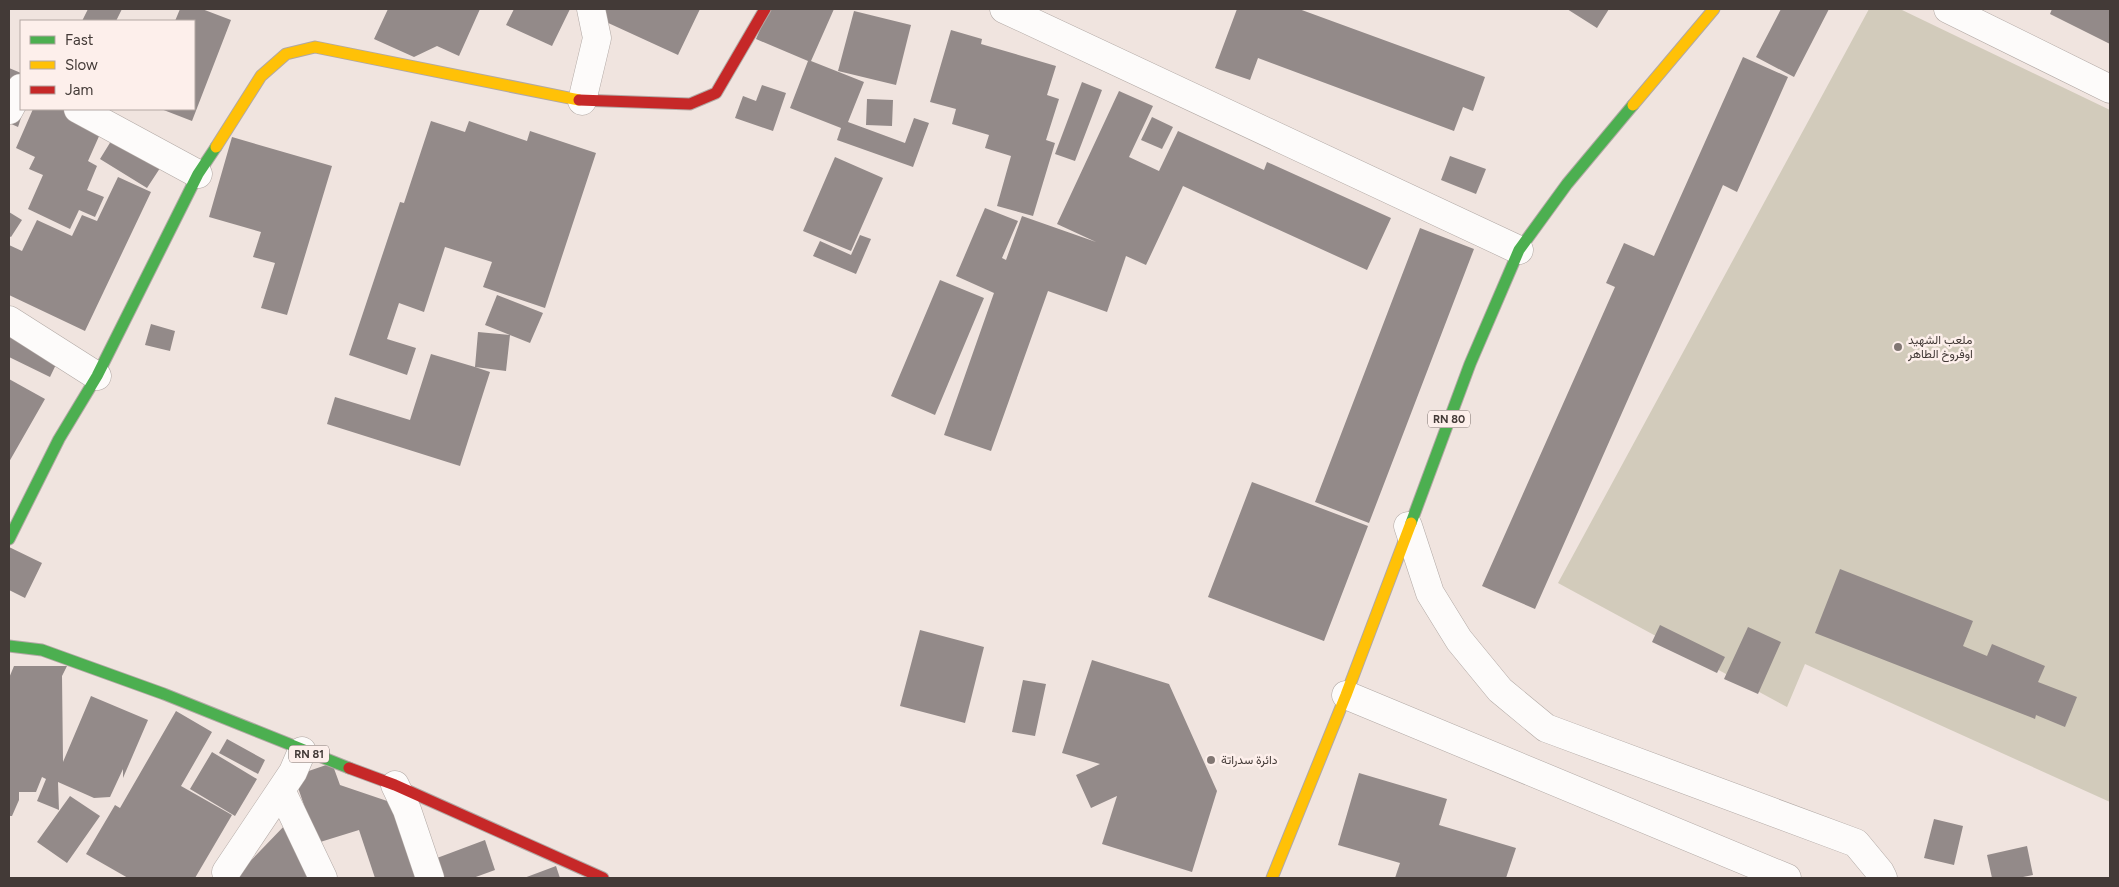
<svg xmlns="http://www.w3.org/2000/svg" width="2119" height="887" viewBox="0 0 2119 887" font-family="Figtree,Vazirmatn,sans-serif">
  <rect width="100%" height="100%" fill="#f0e4df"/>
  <path fill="#d2cbbb" d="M1869,9h31l210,101v692l-305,-138 -18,43 -229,-124z"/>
  <path fill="#938a89" d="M88,9h34l-6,12h-34z
    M180,9h22l29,11 -39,101 -31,-12h33v-88h-19z
    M388,9h92l-21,47 -22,-10 -23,11 -40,-18z
    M514,9h56l-18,37 -46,-21z
    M597,9h103l-22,46 -85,-39z
    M769,9h65l-23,52 53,21 -16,40 57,21 9,-25 15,5 -16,44 -76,-27 4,-12 -51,-20 18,-47 -52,-22z
    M1237,9h62l186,68 -12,34 -10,-4 -9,24 -196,-73 -8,22 -35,-12z
    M1567,9h42l-12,19z
    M1781,9h48l-35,68 -38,-20z
    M2052,9h58v35l-60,-30z
    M854,11l57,14 -15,60 -58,-14z
    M951,30l31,9 -1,5 75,22 -9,29 12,4 -13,41 9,3 -22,73 -36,-10 14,-50 -26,-8 4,-13 -37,-11 4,-15 -26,-7z
    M1743,57l45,20 -51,115 -14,-7 -188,424 -53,-23 133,-299 -9,-4 18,-40 30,13z
    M9,68l12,5v36h3l-6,18 -9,-4z
    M1082,82l20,8 -27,71 -20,-7z
    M762,85l24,8 -13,38 -38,-13 8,-22 13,5z
    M1119,91l34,15 -24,51 30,14 19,-40 86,39 3,-8 124,56 -24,52 -184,-84 -37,79 -20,-9 -19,56 -59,-21 -57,160 -47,-16 50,-142 -38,-17 29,-68 33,13 -16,37 4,2 16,-44 74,26 -39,-18z
    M867,99l26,1 -1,26 -26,-1z
    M33,109h58l17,7 -20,45 9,5 -10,24 17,7 -9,20 -16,-7 -9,19 -42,-20 15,-34 -14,-6 6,-12 -19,-9z
    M1152,117l21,10 -11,22 -21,-9z
    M431,121l34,11 4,-11 58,20 3,-10 66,22 -51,155 -62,-21 9,-25 -47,-15 -21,65 -25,-9 -12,36 29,9 -9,27 -58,-20 51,-153 4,1z
    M116,133l48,29 -17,26 -47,-29z
    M232,137l100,29 -45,149 -26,-7 14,-45 -22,-6 8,-25 -52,-15z
    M1450,156l36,13 -10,25 -35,-14z
    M835,157l48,21 -32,73 -48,-20z
    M118,177l33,15 -66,139 -76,-36v-50l13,6 15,-31 35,16 10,-21 15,6z
    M9,212l13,8 -11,17 -2,-1z
    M1420,228l54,21 -105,274 -54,-21z
    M860,235l11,4 -15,35 -43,-18 7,-15 31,14z
    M940,280l44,18 -49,117 -44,-19z
    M497,295l46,18 -13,30 -45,-18z
    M151,324l24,7 -5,20 -25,-6z
    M9,326l53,26 -12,25 -41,-20z
    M478,332l32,3 -4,36 -31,-4 15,5 -30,94 -133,-42 8,-27 75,23 21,-66 44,13z
    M9,379l36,20 -36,63z
    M1252,482l116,44 -44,115 -116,-44z
    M9,547l33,16 -17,35 -16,-8z
    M1840,569l133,52 -10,25 24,10 5,-12 53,22 -7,16 39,15 -12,30 -29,-12 -1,4 -220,-86z
    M1660,625l65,32 -8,16 -65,-31z
    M1748,627l33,15 -23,52 -34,-15z
    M920,630l64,17 -19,76 -65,-17z
    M1092,660l77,24 48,107 -25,81 -90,-28 15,-48 -26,12 -15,-33 24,-11 -38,-11z
    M14,666h53l-5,10 1,86 28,-66 57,24 -25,58v-9l-13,28 -16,1 -36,-16 1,28 -22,-9 9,-22 -4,-2 -6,15h-17v8l-7,16h-3v-138z
    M1023,680l23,4 -11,52 -23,-4z
    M176,711l36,21 -31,54 51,29 -37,63h-67l-42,-24 29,-49 5,3z
    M227,739l38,21 -7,14 -39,-21z
    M212,752l45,27 -22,37 -45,-27z
    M332,763l8,22 56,19 22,74h-43l-16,-48 -42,13 -23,-67z
    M1359,773l88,26 -8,26 77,23 -10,30h-111l5,-15 -62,-18z
    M70,796l30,20 -33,47 -30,-21z
    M1934,819l29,7 -9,39 -30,-7z
    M288,822l27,56h-81z
    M485,840l10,30 -22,8h-37l-7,-17z
    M2027,846l6,29 -15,3h-26l-5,-23z
    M556,866l4,12h-36z"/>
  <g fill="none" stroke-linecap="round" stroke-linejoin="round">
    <defs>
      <path id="street" d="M1004,9l515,241
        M1948,9l162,80
        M582,101l15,-63 -6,-29
        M78,109l120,65
        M9,110l12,-22
        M9,320l88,56
        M1408,526l22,67 29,47 41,50 46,38 310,115 24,29 3,6
        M1346,695l441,183
        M395,785l12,25 23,68
        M281,790l42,88
        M226,872l67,-100 9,-21"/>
      <path id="fast" d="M1411,523l59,-159 49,-114 48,-66 66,-79
        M9,539l50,-100 38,-63 101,-202 18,-27
        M9,646l33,4 122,44 185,74"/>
      <path id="slow" d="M1633,105l81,-96
        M216,147l45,-71 25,-22 29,-7 264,53
        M1272,878l74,-183 65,-172"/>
      <path id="jam" d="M579,100l111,4 26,-11 49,-84
        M349,768l46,17 208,93"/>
    </defs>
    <use href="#street" stroke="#b1a8a4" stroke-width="29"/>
    <use href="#fast" stroke="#b1a8a4" stroke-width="13"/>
    <use href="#slow" stroke="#b1a8a4" stroke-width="13"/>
    <use href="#jam" stroke="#b1a8a4" stroke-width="13"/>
    <use href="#street" stroke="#fdfbfa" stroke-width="28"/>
    <use href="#fast" stroke="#4caf50" stroke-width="11"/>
    <use href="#slow" stroke="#ffc107" stroke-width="11"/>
    <use href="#jam" stroke="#c62828" stroke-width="11"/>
  </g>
  <g fill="#807672" stroke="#fdefeb" stroke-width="2">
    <circle cx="1898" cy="347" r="5"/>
    <circle cx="1211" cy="760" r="5"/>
  </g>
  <g text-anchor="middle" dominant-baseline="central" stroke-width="5" stroke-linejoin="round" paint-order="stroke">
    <g fill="#fdefeb" stroke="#7b706d" stroke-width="1">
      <rect x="1428" y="410.5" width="42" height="17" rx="4"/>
      <rect x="289" y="745.5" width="40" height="17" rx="4"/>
    </g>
    <g font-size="11" font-weight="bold" fill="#433a37">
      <text x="1449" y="419">RN 80</text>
      <text x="309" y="754">RN 81</text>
    </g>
    <g font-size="12" fill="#433a37" stroke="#fdefeb" text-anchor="start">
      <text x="1908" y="340">ملعب الشهيد<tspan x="1908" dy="14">اوفروخ الطاهر</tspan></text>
      <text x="1221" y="760">دائرة سدراتة</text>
    </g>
  </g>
  <rect width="2119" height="887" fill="none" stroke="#433a37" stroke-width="20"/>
  <rect x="20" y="20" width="175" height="90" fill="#fdefeb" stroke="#b3a7a3"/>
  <rect x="30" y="36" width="25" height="8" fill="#4caf50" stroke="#b3a7a3"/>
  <text x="65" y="45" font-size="15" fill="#433a37">Fast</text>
  <rect x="30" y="61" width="25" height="8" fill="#ffc107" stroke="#b3a7a3"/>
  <text x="65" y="70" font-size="15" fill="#433a37">Slow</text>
  <rect x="30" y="86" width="25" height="8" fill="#c62828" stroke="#b3a7a3"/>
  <text x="65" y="95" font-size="15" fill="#433a37">Jam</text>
</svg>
